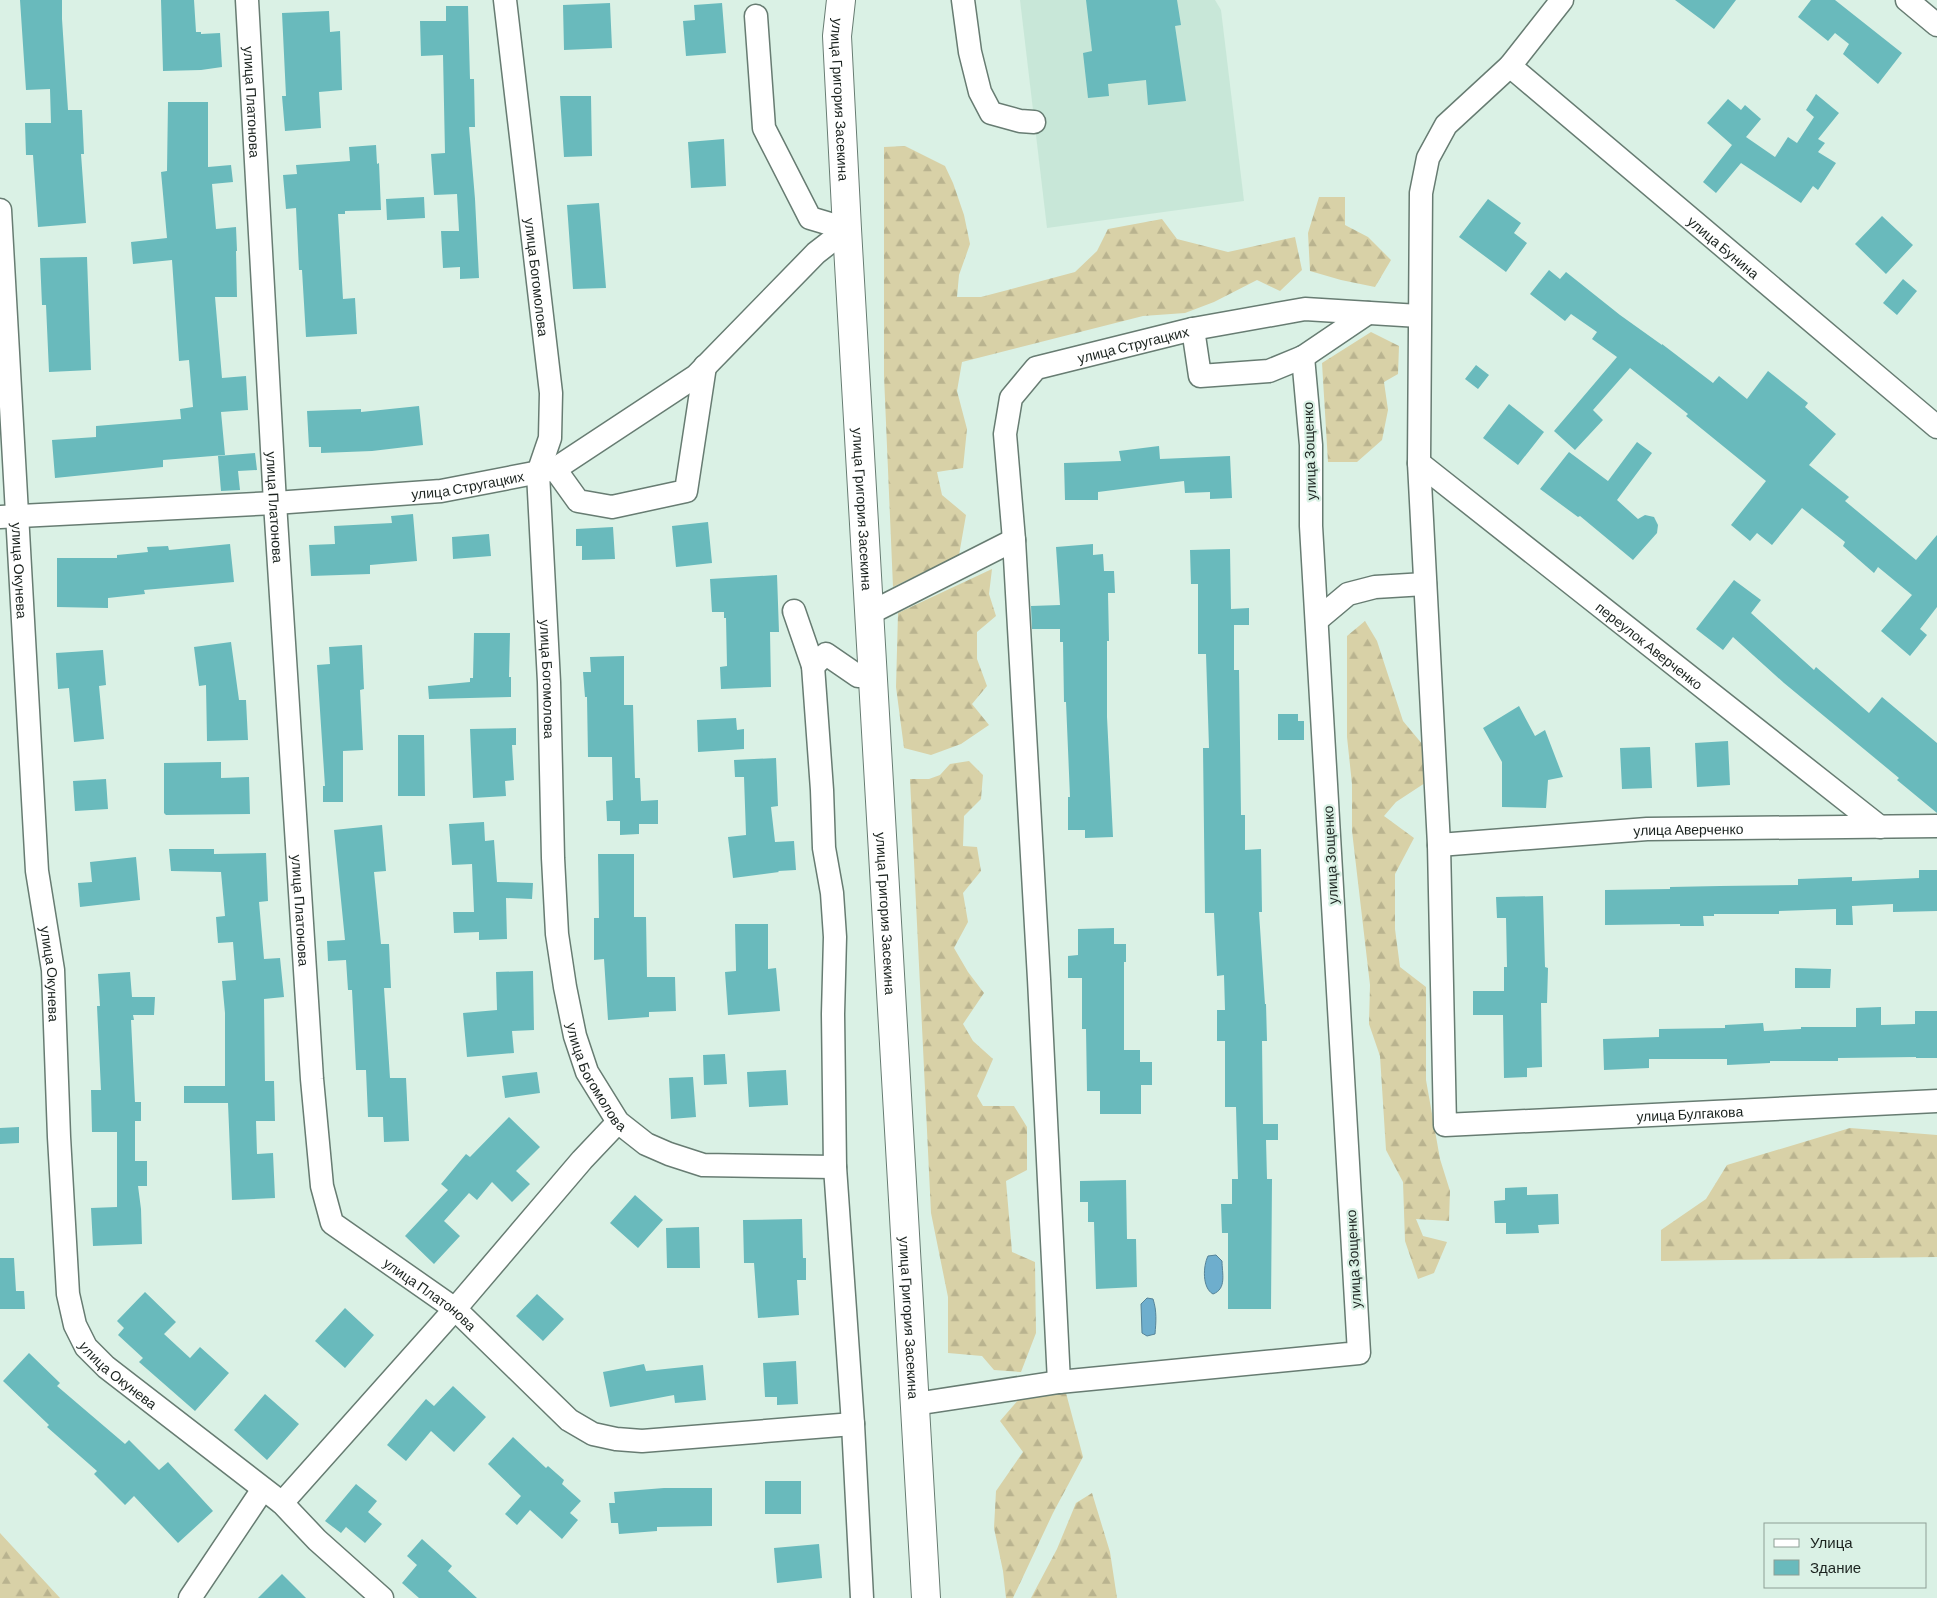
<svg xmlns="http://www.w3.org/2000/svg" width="1937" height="1598" viewBox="0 0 1937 1598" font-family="Barlow,sans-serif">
  <defs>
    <pattern id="forest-firs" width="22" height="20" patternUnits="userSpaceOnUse" patternTransform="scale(1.25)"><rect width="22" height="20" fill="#d8d1a7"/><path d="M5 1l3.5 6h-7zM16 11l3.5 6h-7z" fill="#b9b38f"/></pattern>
  </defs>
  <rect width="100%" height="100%" fill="#daf1e5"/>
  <path fill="#c8e7d8" d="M1020,0h195l6,10 23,191 -197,27z"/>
  <path fill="url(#forest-firs)" d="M905,146l40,20 8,17 11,32 6,29 -11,31 -2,22h24l94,-25 22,-21 11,-22 54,-10 15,20 51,13 67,-15 7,33 -22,21 -23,-11 -43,22 -29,11 -42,3 -181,46 -5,29 10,38 -4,39 -26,4 5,23 24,20 -7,40 -66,32 -9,-211v-229z
    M1319,197h26v28l23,12 23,23 -16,27 -34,-7 -31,-9 -2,-38z
    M1371,332l28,14 -1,28 -14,8 4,28 -6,30 -25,22h-29l-6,-99z
    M992,569l-3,25 7,22 -19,16v27l10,27 -15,18 17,21 -28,19 -30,11 -27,-7 -8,-61 2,-74z
    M1365,621l12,20 26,80 20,24 5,36 -32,21 -12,14 30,22 -19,36v55l5,38 26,20v93l14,79 10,32 -1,30 -33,-2 7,17 24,6 -13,31 -16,6 -13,-38 -2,-59 -17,-32 -6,-94 -11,-32 1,-39 -18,-154v-47l-5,-47v-101z
    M969,761l14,14 -2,24 -17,17 -1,30 14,1 4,24 -18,22 5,29 -14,26 14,24 16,21 -21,31 10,17 20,18 -16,37 6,10h31l13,21v43l-21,11 6,71 23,10 1,71 -15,39 -27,-2 -12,-14 -34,-3v-56l-17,-84 -21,-434h19l11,-4 10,-11z
    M1850,1128l87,7v122l-276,4v-31l45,-31 21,-34z
    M1066,1393l17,64 -30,56 -40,85h-7l-3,-27 -9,-43 2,-37 27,-39 -23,-31 20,-23z
    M1092,1493l18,59 7,46h-86l26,-49 19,-46z
    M0,1533l60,65h-60z"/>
  <path fill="#6eaecd" stroke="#558499" d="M1216,1255l6,6c0,12 5,28 -9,33 -11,-6 -10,-28 -5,-38z
    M1147,1298l6,1c4,12 3,23 2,35l-8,2 -5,-3 -1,-29z"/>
  <path fill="#69babc" d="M20,0h42v19l6,91h14l2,44h-3l5,69 -48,4 -5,-72h-7l-1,-32h26l-1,-34 -24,1z
    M161,0h33l2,32h5v2l19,-1 2,34 -21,3 -38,1z
    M1086,0h91l4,25 -6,1 11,75 -38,4 -2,-25 -38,4 1,12 -21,2 -5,-45 9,-2z
    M1675,0h61l-22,29z
    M1811,0h24l67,53 -24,31 -35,-30 6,-10 -14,-11 -7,8 -30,-24z
    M610,3l2,45 -48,2 -1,-45z
    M722,3l4,50 -40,3 -3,-35 12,-1 -1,-15z
    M446,6h22l2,73h4l1,48h-6l6,72 4,79 -19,1v-12l-17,1 -2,-37h18l-2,-37 -23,1 -3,-41 14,-1 -2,-98 -22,1 -1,-35h26z
    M329,11l1,21 10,-1 2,59 -23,2 2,36 -36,3 -3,-35h4l-4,-83z
    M1816,94l23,19 -21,26 7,4 -7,9 18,11 -18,27 -5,-4 -12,17 -60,-40 -25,30 -13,-11 29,-37 -25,-22 21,-24 13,11 4,-5 16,14 -15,18 29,20 13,-20 9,6 17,-26 -8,-7z
    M560,96h31l1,60 -28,1z
    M168,102h40v65l23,-2 2,17 -21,2 4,45 20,-2 1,24h-1l1,46h-22l7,81 24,-2 2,34 -27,2 4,43 -62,5v7l-108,11 -3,-38 44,-3v-11l85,-7 -1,-10 13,-2 -4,-47 -10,1 -7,-101 -39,4 -2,-22 36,-4 -6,-66 6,-1z
    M724,139l2,47 -35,2 -3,-46z
    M376,145l1,19 2,-1 2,47 -36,1v3h-7l5,85 12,-1 2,36 -51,3 -4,-67h-3l-3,-62 -10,1 -3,-34 14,-1 -1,-9 54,-4 -1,-14z
    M424,197l1,21 -38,2 -1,-21z
    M1488,199l33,24 -7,10 13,10 -21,29 -47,-35z
    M599,203l7,85 -33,1 -6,-84z
    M1882,216l31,29 -27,29 -31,-30z
    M87,257l4,113 -42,2 -3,-67h-4l-2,-47z
    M1549,270l11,9 6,-7 54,43 42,30v-1l51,39 6,-7 28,23 21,-28 40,32 -3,4 31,27 -27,31 40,32 -4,4 71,59 21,-25v72l-17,22 7,6 -17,21 -29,-25 31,-36 -34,-28 -4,6 -31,-27 2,-4 -43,-34 -30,37 -15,-12 -7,8 -19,-16 35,-44 -80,-65 2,-2 -58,-46 -37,42 10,10 -28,30 -21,-19 63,-74 -25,-18 5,-7 -26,-18 -6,7 -35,-27z
    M1903,279l14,12 -20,24 -14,-12z
    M1476,365l13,10 -11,14 -13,-10z
    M1509,404l35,28 -26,33 -35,-27z
    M419,406l4,39 -51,6 -51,2v-6h-12l-2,-36 54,-2v3z
    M1637,442l15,11 -35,47 21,19 7,-4 9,2 4,8 -1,8 -24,27 -53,-44 -2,1 -38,-28 29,-37 39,29z
    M1159,446l1,13 70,-3 2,42 -22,1v-7l-25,1 -1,-12 -86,11v8h-33l-1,-37 57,-2 -2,-10z
    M255,453l2,17 -19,1 2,19 -19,1 -3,-35z
    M413,514l4,47 -47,4v9l-59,2 -2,-31 26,-1 -1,-18 58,-3 -1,-7z
    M708,522l4,41 -36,4 -4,-41z
    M613,527l2,32 -33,1v-14h-6v-17z
    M489,534l2,22 -38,3 -1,-22z
    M230,544l4,38 -90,8 1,4 -37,4v10l-51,-1v-49h60v-3l31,-3 -1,-5 21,-1 1,4z
    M1093,544v11l10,-1 1,17h10l1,22h-7l1,48h-2v76l6,120 -28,1v-8h-17v-33h2l-4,-95h-2l-1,-60h-3v-13h-28l-1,-23 29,-1 -4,-58z
    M1230,549l1,60 18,-1v17h-15v45h5l2,145h4v35l16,-1 1,63h-3l6,92h1l1,37h-5l1,83h15v16h-12l1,39h5l-1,130h-43v-76h-6l-1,-29h11v-25h6l-2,-72h-11v-66h-8v-31h8l-1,-35 -7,1 -3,-63h-9l-2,-165h6l-3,-94h-8v-70h-7l-1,-34z
    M777,575l2,57h-9l1,55 -50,2 -1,-22 7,-1 -1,-48h-2v-6h-12l-2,-33z
    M1734,580l27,20 -10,13 63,57 2,-3 53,46 13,-16 55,46v70l-40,-33 2,-2 -115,-95 -51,-46 -10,13 -27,-21z
    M474,633h36l-1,44h2v20l-82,2 -1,-13 42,-4v-4h3z
    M231,642l8,58h7l2,40 -41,1 -1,-56 -7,1 -5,-39z
    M362,645l2,44 -4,1 3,60 -20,1v51h-20v-16h2l-8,-121 13,-1 -1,-17z
    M103,650l3,35 -7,1 5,53 -30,3 -5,-54 -11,1 -2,-36z
    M624,656v49h9l2,73h5l1,23 17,-1v24h-19v10l-19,1v-14h-13l-1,-20 7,-1 -1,-43h-24l-1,-60h-2l-2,-25h8l-1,-15z
    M1519,706l16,30 10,-6 18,47 -15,3 -2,28 -44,-1v-45l-19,-34z
    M1278,714h20v7h6v19h-26z
    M736,718l1,12 7,-1v20l-46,3 -1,-32z
    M516,728v17h-4l2,35 -9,1 1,15 -33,2 -3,-69z
    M398,735h26l1,61h-27z
    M1728,741l2,44 -33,2 -2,-44z
    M1650,747l2,41 -30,1 -2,-41z
    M776,758l2,48 -7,1 4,35 19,-1 2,29 -18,1 1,1 -46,6 -5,-41 18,-2 -2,-58h-9l-1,-17z
    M221,762v16l28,-1 1,37 -84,1 -2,-2v-50z
    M106,779l2,30 -33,2 -2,-30z
    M484,822l1,19 9,-1 3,42 36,1 -1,16 -26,-1 1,41 -28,1v-8l-25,1 -1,-21h21l-2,-48 -20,1 -3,-41z
    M382,825l4,46 -12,1 7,72h8l2,44h-7l6,90h16l3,63 -25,1 -1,-25h-15l-2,-47h-10l-4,-80h-4l-2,-30 -18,1 -1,-20 18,-1 -11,-110z
    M169,849h45v5l52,-1 2,48 -9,1 5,57 16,-1 4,39 -20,2 1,82h9l1,40h-19l1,33 16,-1 2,45 -43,2 -4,-97h-44v-17h41v-73l-3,-32 14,-1 -3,-38 -15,1 -2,-26 9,-1 -4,-44 -50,-1z
    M598,854h36v63h12l1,60h28l1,34 -27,1v5l-41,3 -4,-61 -10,1v-42h5z
    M136,857l4,43 -60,7 -2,-24 14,-1 -2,-20z
    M1919,870h18v41l-44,1v-8l-41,2 1,19h-17v-16l-57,2v3h-65v2h-11l1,10h-24v-2l-75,1v-35l65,-1v-2l50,-1 78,-1v-6l54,-2v4l67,-3z
    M1543,896l2,71 3,1 -1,35h-6l1,64 -15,1v9l-23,1 -1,-63h-30v-24h31v-24h3l-1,-49h-9l-1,-21z
    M735,924h33v45l8,-1 4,43 -52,4 -3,-43 11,-1z
    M1114,928v16h12v18h-2v88h16v12h12v23h-11v29h-41v-23h-13l-1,-62h-4v-51h-14v-22l10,-1v-26z
    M1795,968l36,1 -1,19h-35z
    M533,971l1,59 -22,1 2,22 -47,4 -4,-44 34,-3 -1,-38z
    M130,972l2,25h23l-1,18h-21l1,5h-3l4,82h6v19h-6v40h12v25h-9l3,23 1,35 -49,2 -2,-38 26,-1v-75h-25l-1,-42h10l-4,-84h3l-2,-32z
    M1881,1007v18l34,-1v-13h22v47h-21v-1l-78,1v3h-68v2l-43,2v-6h-78v9l-45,2 -1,-31 56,-2v-8l66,-1v-3l38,-2 1,8 37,-2v-2h55v-19z
    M725,1054l2,30 -23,1 -1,-30z
    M786,1070l2,35 -39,2 -2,-35z
    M537,1072l3,21 -35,5 -3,-22z
    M693,1077l3,40 -25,2 -2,-41z
    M509,1117l31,30 -24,24 14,13 -18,18 -20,-20 -15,18 -8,-7 -25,28 16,15 -26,28 -29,-28 43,-46 -7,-6 25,-30 4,3z
    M19,1127v16l-19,1v-16z
    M1126,1180l1,59h9l1,48 -41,2 -2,-67h-6v-20h-8v-21z
    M1527,1187v8l31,-1 1,30 -21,1 1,8 -33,1v-11h-11l-1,-22 11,-1v-12z
    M635,1195l28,25 -25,28 -28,-25z
    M802,1219l1,39h3v22h-9l2,35 -41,3 -4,-55h-10l-1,-43z
    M699,1227l1,41h-33l-1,-40z
    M0,1258h14l2,33h8l1,18h-25z
    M145,1292l31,30 -12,12 26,24 10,-11 29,26 -34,38 -56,-49 4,-4 -25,-23 6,-7 -7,-7z
    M537,1294l27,25 -21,22 -27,-25z
    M345,1308l29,27 -29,33 -30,-27z
    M29,1353l31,30 -3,3 68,58 4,-4 30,30 9,-8 45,49 -35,32 -44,-47 -9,9 -31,-31 3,-3 -50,-44 2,-2 -46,-44z
    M796,1361l2,43 -21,1v-8h-12l-2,-34z
    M644,1364l2,7 57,-6 3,35 -31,3 -1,-8 -64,12 -7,-35z
    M453,1386l33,31 -32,35 -23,-21 -25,30 -19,-16 39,-46 8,7z
    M265,1394l34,30 -32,36 -33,-30z
    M513,1437l33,31 2,-2 16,14 -2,4 19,17 -11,12 8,7 -16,19 -32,-29 -13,15 -12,-11 16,-18 -33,-32z
    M765,1481h36v33h-36z
    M356,1484l21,17 -9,11 14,12 -17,19 -19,-16 -5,6 -16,-12z
    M664,1488h48v38l-55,1v4l-38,3 -1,-11h-7l-2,-20h6l-1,-11z
    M422,1539l30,27 -4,5 29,27h-58l-17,-15 15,-18 -10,-9z
    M819,1544l3,34 -45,5 -3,-35z
    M282,1574l24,24h-48z"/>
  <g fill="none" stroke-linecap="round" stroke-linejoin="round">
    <defs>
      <g id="minor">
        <path id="s1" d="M247,0l28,503 37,576 10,107 10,37 123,86 114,111 24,14 23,5 26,2 211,-17"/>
        <path id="s2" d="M505,0l46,393 -1,45 -12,35 11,209 4,176 4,76 8,53 10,49 12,36 31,50 28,22 23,10 34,11 132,2"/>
        <path d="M963,0l7,52 10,40 11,21 29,8 14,1"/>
        <path id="s3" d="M1562,0l-52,66 -64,59 -18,33 -7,35 -2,270 20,382 6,280 492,-24"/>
        <path d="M1907,0l30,25"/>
        <path d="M756,16l8,112 46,90 37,11"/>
        <path id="s4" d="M1510,66l427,361"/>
        <path id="s5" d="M0,210l37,661 16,99 6,167 9,157 7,31 11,22 20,20 176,136 35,37 65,58"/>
        <path d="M1193,329l7,47 69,-5 34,-14 65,-44"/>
        <path id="s6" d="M1419,463l461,364"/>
        <path d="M555,469l23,32 34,6 74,-16 19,-125"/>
        <path id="s7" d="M0,517l275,-14 166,-12 114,-22 141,-93 120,-123 31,-24"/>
        <path d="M794,611l19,55 13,-12 32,22 16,-2"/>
        <path d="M870,613l144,-73"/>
        <path d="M1317,620l31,-26 27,-7 50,-3"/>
        <path d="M813,666l9,124 2,58 8,45 3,44 -2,77 2,153 18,257 9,174"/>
        <path id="s8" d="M1439,845l208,-16 290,-3"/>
        <path id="s9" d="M1059,1382l-20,-403 -25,-439 -9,-106 6,-36 25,-30 157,-39 112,-20 114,7"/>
        <path d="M915,1404l144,-22 300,-29 -48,-827v-81l-8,-88"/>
        <path d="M282,1503l173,-194 127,-149 36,-38"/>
        <path d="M190,1598l73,-109"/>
      </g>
      <g id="major">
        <path id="s10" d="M841,0l-4,36 10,193 79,1369"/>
      </g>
    </defs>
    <use href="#minor" stroke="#677c72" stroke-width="25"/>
    <use href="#major" stroke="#677c72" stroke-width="30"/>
    <use href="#minor" stroke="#fff" stroke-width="22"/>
    <use href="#major" stroke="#fff" stroke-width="28"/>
  </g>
  <g text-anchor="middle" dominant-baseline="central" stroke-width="4.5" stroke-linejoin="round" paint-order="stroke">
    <g font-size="14" fill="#1b231f" stroke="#daf1e5">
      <text stroke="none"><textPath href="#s10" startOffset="100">улица Григория Засекина</textPath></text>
      <text stroke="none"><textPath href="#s1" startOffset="102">улица Платонова</textPath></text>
      <text stroke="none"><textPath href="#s4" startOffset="280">улица Бунина</textPath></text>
      <text stroke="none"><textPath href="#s2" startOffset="279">улица Богомолова</textPath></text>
      <text stroke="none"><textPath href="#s9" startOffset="1125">улица Стругацких</textPath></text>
      <text transform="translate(1309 451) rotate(-92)">улица Зощенко</text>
      <text stroke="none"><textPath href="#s7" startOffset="469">улица Стругацких</textPath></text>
      <text stroke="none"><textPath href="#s1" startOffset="508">улица Платонова</textPath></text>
      <text stroke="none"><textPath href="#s10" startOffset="510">улица Григория Засекина</textPath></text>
      <text stroke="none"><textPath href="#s5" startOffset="361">улица Окунева</textPath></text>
      <text stroke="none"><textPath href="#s6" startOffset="294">переулок Аверченко</textPath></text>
      <text stroke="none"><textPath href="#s2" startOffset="684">улица Богомолова</textPath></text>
      <text stroke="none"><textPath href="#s8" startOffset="250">улица Аверченко</textPath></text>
      <text transform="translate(1330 855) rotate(-93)">улица Зощенко</text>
      <text stroke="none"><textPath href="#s1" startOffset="912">улица Платонова</textPath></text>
      <text stroke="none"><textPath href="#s10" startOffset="915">улица Григория Засекина</textPath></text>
      <text stroke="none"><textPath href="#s5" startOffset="766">улица Окунева</textPath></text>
      <text stroke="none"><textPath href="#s2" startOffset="1089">улица Богомолова</textPath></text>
      <text stroke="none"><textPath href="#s3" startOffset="1422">улица Булгакова</textPath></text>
      <text transform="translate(1353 1259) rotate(-93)">улица Зощенко</text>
      <text stroke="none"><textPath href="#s1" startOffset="1348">улица Платонова</textPath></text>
      <text stroke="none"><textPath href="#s10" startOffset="1320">улица Григория Засекина</textPath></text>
      <text stroke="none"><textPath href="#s5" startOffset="1186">улица Окунева</textPath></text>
    </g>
  </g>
  <rect x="1764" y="1523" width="162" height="65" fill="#daf1e5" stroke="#8e9f96"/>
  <rect x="1774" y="1539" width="25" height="8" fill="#ffffff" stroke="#8e9f96"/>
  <text x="1810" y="1548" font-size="15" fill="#1b231f">Улица</text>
  <rect x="1774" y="1560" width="25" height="15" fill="#69babc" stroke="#8e9f96"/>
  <text x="1810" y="1573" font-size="15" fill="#1b231f">Здание</text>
</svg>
